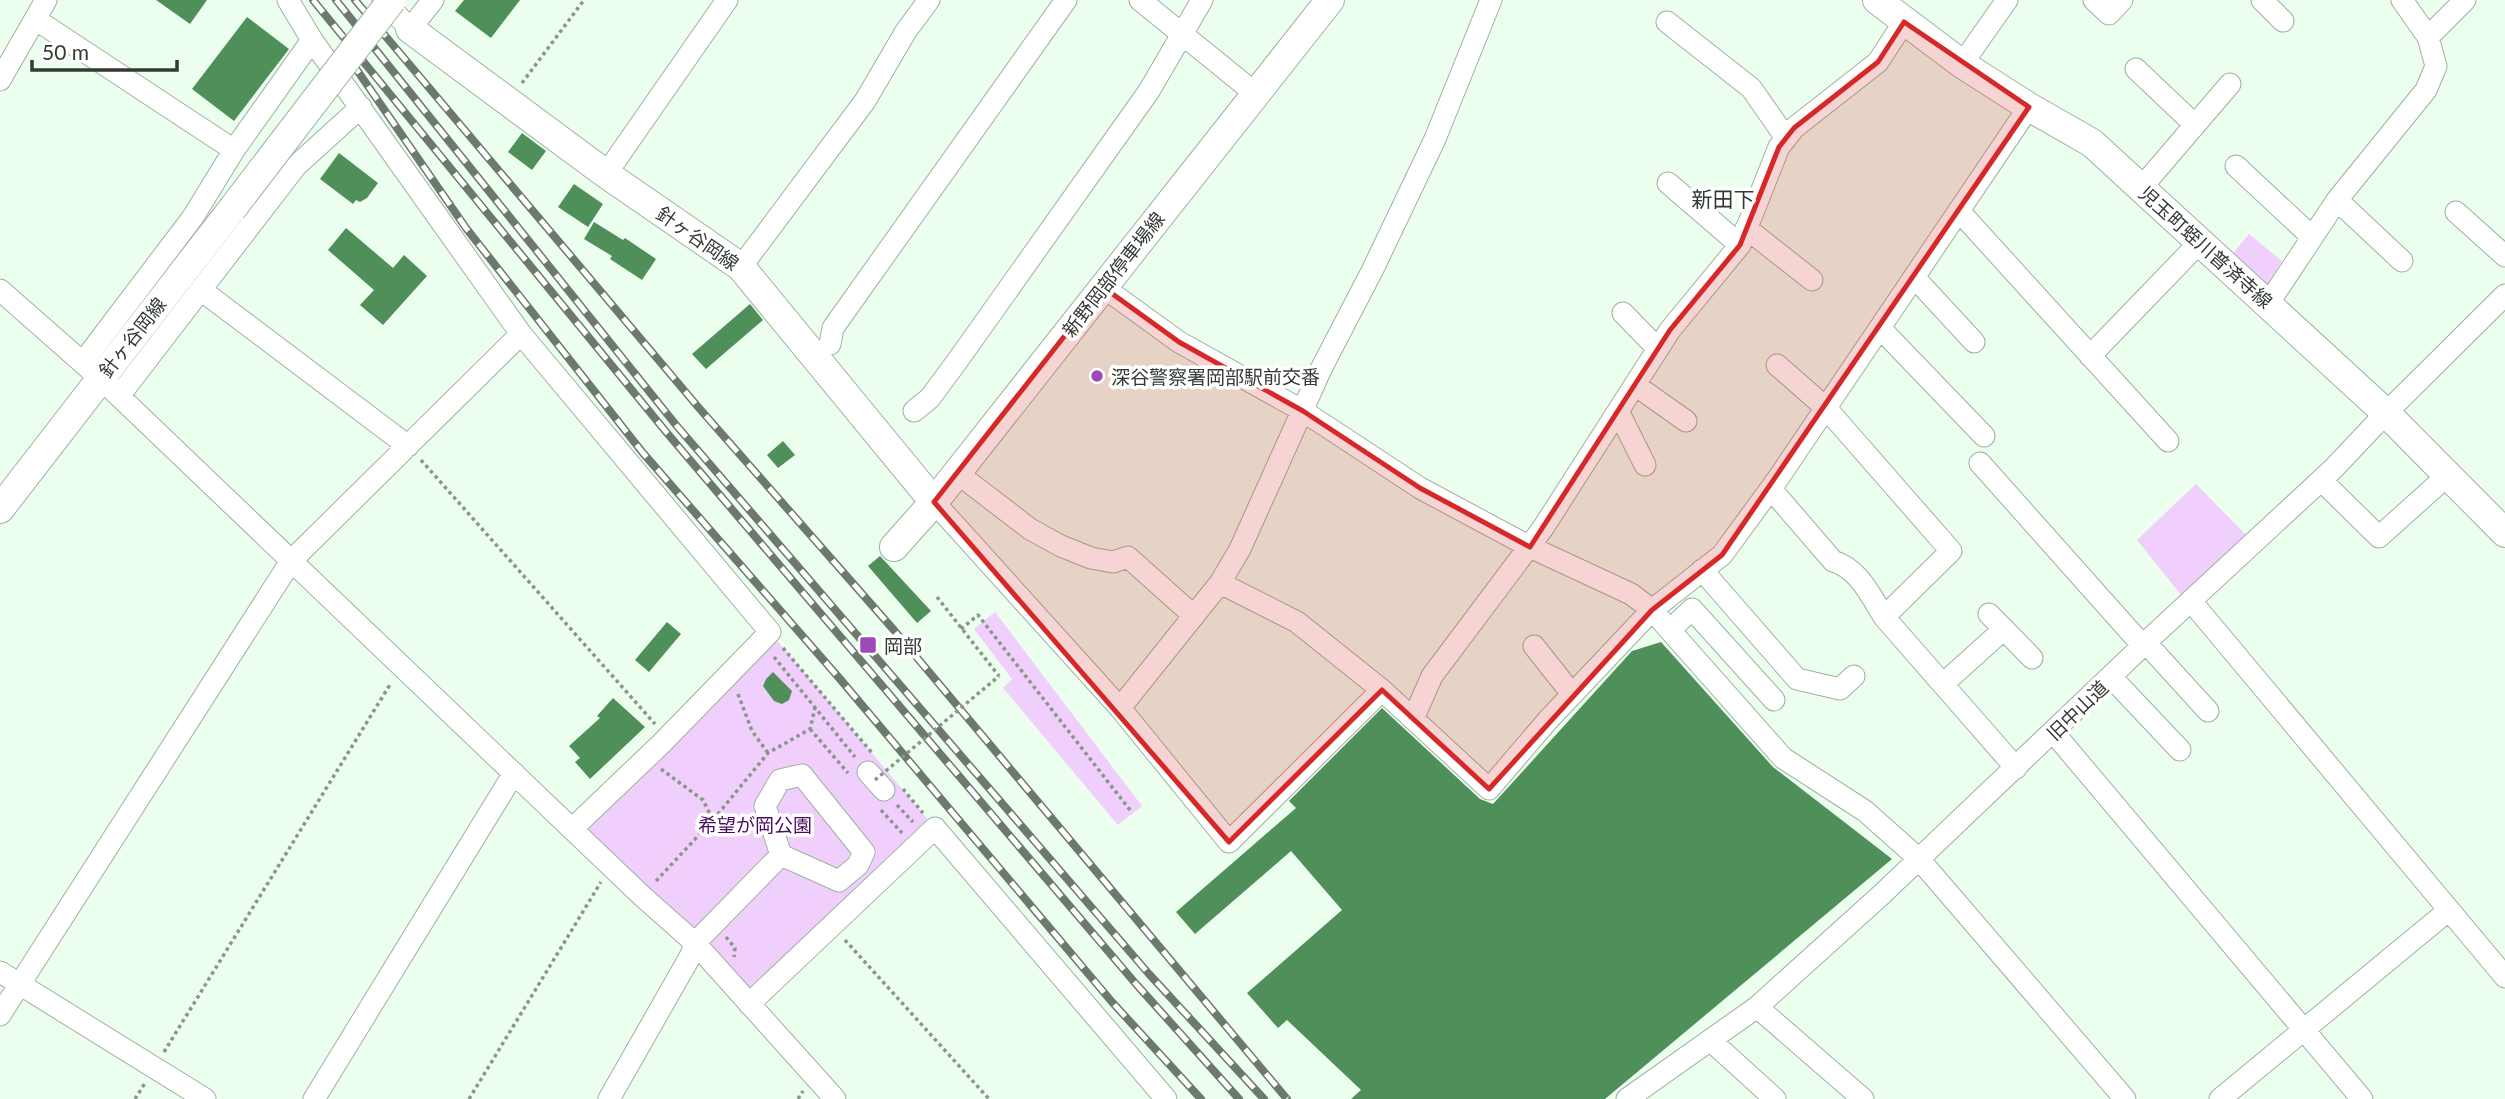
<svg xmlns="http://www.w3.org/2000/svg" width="2505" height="1099" viewBox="0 0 2505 1099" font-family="Lato,'Noto Sans JP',sans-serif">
  <rect width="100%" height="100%" fill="#ecfeee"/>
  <path fill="#f0cffc" d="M2249,234l33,27 -18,29 -34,-33z
    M2196,484l50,51 -64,61 -45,-56z
    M995,612l147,194 -24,19 -115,-137 9,-9 -38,-50z
    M770,632l165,196 -186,176 -177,-175z"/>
  <path fill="#4f8f5a" d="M156,0h51l-17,24z
    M464,0h56l-29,38 -36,-27z
    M247,17l42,32 -55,72 -42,-32z
    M522,133l24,18 -14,19 -24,-18z
    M339,153l39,30 -11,15 -7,4 -4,-2 -3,4 -33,-25z
    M574,184l29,20 -15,23 -30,-20z
    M594,222l29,18 2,-2 31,21 -14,21 -32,-21 2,-3 -28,-17z
    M346,228l47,40 11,-13 23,21 -44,49 -23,-20 14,-15 -46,-40z
    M750,304l13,16 -57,49 -14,-15z
    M783,441l12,14 -17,13 -11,-13z
    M880,556l51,55 -14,12 -49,-57z
    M667,622l14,12 -32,38 -14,-12z
    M1661,642l112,125 119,92 -287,240h-254l10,-9 -74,-70 -9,8 -31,-35 95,-83 -51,-59 -96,83 -19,-22 120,-104 -7,-7 93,-93 98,91 13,5 139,-153z
    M773,672l19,19 -3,9 -7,4 -8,-3 -11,-15 3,-7z
    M613,698l32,29 -55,52 -15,-17 5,-4 -11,-12 31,-28 -3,-2z"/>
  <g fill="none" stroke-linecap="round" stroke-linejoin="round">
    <defs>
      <path id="minor" d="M288,0l24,40 209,294 249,298 -108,111 -90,86
        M383,0l27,29 23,-29
        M1140,0l116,94
        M2094,0l15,14 13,-14
        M2262,0l21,21
        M35,19l199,131
        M1667,22l84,66 35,50
        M2428,37l37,-37
        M1962,64l45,-64
        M2136,69l59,56
        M0,80l46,-80
        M2236,166l76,71
        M606,174l121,-174
        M1668,183l72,62
        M2141,188l89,-104
        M2337,200l65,61
        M1959,211l209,230
        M2456,212l49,44
        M1746,228l66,52
        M741,267l124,-166 41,-70 23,-31
        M1914,277l60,65
        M1103,287l76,55 124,69 117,77 110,59 101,47 21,16 131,148 82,53 54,48 206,240
        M0,290l100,88 542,518 53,47 140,156
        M201,290l207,156
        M2268,304l69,-104 89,-110 10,-24 -8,-29 -26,-37
        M1623,313l35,36
        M1880,328l104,108
        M830,344l3,-16 233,-328
        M2090,356l110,-114
        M83,362l110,-145 41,-67 78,-110
        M1777,365l49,43 125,143 -67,66 132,151
        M1635,385l51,36
        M119,396l177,-230 65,-59
        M914,411l16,-13 28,-38 191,-269 53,-91
        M1618,411l27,54
        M1980,463l163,183
        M957,473l73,56 31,17 30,12 22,4 15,-5 66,59
        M2321,480l58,57 69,-62
        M1771,489l62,72c25,7 38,35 51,56
        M934,502l186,206 109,134 153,-152
        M1702,570l95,109 43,10 14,-13
        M1220,583l77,39 85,68 107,99 59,-69 104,-110 70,-55 55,-75 252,-373
        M2191,601l314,376
        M1989,614l43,44
        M1670,630l22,-21 82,91
        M2146,643l62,68
        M1534,646l38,48
        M2111,677l69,73
        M1943,684l61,-55
        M1120,708l100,-125 20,-34 81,-180 52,-100 62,-130 56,-139
        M1413,719l19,-43 111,-148 127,-198 70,-85 39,-98 15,-19 84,-66 26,-40
        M2054,733l308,366
        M868,772l16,18
        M0,972l205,127
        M749,1004l186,-176 231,271
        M1757,1007l106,92
        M0,1015l291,-454 230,-227
        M1710,1040l65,59
        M314,1099l200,-326
        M609,1099l82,-144 4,-12 86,-88 -16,-49 15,-26 22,-5 62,77 -6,13 -19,16 -58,-26
        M1627,1099l130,-92 123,-111 276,-263 177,-164 53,-56 119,-118
        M2220,1099l229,-189"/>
      <path id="major" d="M1877,0l85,64 67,43 63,36 294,270 119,120
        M410,29l196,145 135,93 193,235
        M0,509l232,-300
        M894,547l40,-45 396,-502"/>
    </defs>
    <use href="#minor" stroke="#9fb1a1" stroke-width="23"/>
    <use href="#major" stroke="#9fb1a1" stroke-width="30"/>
    <path stroke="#8a968b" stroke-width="3.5" stroke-dasharray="3.5 3.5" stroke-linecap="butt" d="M522,83l62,-83
      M421,460l234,264
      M937,597l62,79
      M961,629l17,-14 152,195
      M783,648l90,106
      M774,657l81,100
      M738,694l14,37 16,22
      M810,729l38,44
      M661,769l42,31 10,20
      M903,789l20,24
      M897,805l16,17
      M881,810l21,23
      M656,881l57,-61 55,-67 42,-24 5,-21
      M726,937l9,11 -1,9
      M845,940l144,159
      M164,1052l227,-369
      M135,1099l10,-16
      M469,1099l132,-217
      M798,1099l5,-8"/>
    <use href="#minor" stroke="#fff" stroke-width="21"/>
    <use href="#major" stroke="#fff" stroke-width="28"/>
    <defs>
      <path id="rail" d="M313,0l354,433 469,551 103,115
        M336,0l340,425 473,549 115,125
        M355,0l344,408 194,221 394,470
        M350,60l116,168 177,225 197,226 272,323 89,97"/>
    </defs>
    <use href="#rail" stroke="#6d786f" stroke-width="8"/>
    <use href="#rail" stroke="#fff" stroke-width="5" stroke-dasharray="16" stroke-linecap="butt"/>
    <defs>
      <path id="major-bridge" d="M232,209l160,-209"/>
    </defs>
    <use href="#major-bridge" stroke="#9fb1a1" stroke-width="30" stroke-linecap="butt"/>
    <path stroke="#8a968b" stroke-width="3.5" stroke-dasharray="3.5 3.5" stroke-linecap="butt" d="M875,780l124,-104"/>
    <use href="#major-bridge" stroke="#fff" stroke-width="28"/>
  </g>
  <path fill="#d62828" fill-opacity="0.2" stroke="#d62828" stroke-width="5" stroke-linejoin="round" d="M1904,22l125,85 -307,448 -70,55 -163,179 -107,-99 -153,152 -295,-340 169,-215 76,55 124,69 117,77 110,59 140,-217 70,-85 39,-98 15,-19 84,-66z"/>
  <g fill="#9e4bba" stroke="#fff" stroke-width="2.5">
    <circle cx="1097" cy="376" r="7"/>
    <rect x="859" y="636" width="18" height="18" rx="3.5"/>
  </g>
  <g text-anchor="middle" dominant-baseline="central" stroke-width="7" stroke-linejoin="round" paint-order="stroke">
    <g font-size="19" fill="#333a34" stroke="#fff">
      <text transform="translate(698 238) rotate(35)">針ヶ谷岡線</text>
      <text transform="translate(2206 247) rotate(42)">児玉町蛭川普済寺線</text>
      <text transform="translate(1113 274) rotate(-52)">新野岡部停車場線</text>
      <text transform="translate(132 337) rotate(-52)">針ヶ谷岡線</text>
      <text transform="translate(2077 710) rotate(-44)">旧中山道</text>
    </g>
    <g font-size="19" fill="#333a34" stroke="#fff" text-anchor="start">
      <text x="1111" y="376">深谷警察署岡部駅前交番</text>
      <text x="884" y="645">岡部</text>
    </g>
    <g font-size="19" fill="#490c5b" stroke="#fff">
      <text x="755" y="824">希望が岡公園</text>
    </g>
    <g font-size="21" fill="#333a34" stroke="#fff">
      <text x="1723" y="198">新田下</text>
    </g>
  </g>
  <path d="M32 60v10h145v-10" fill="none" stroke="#333a34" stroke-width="3.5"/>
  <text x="42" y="60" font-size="21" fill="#333a34" stroke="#ffffff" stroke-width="5" paint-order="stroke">50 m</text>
</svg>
